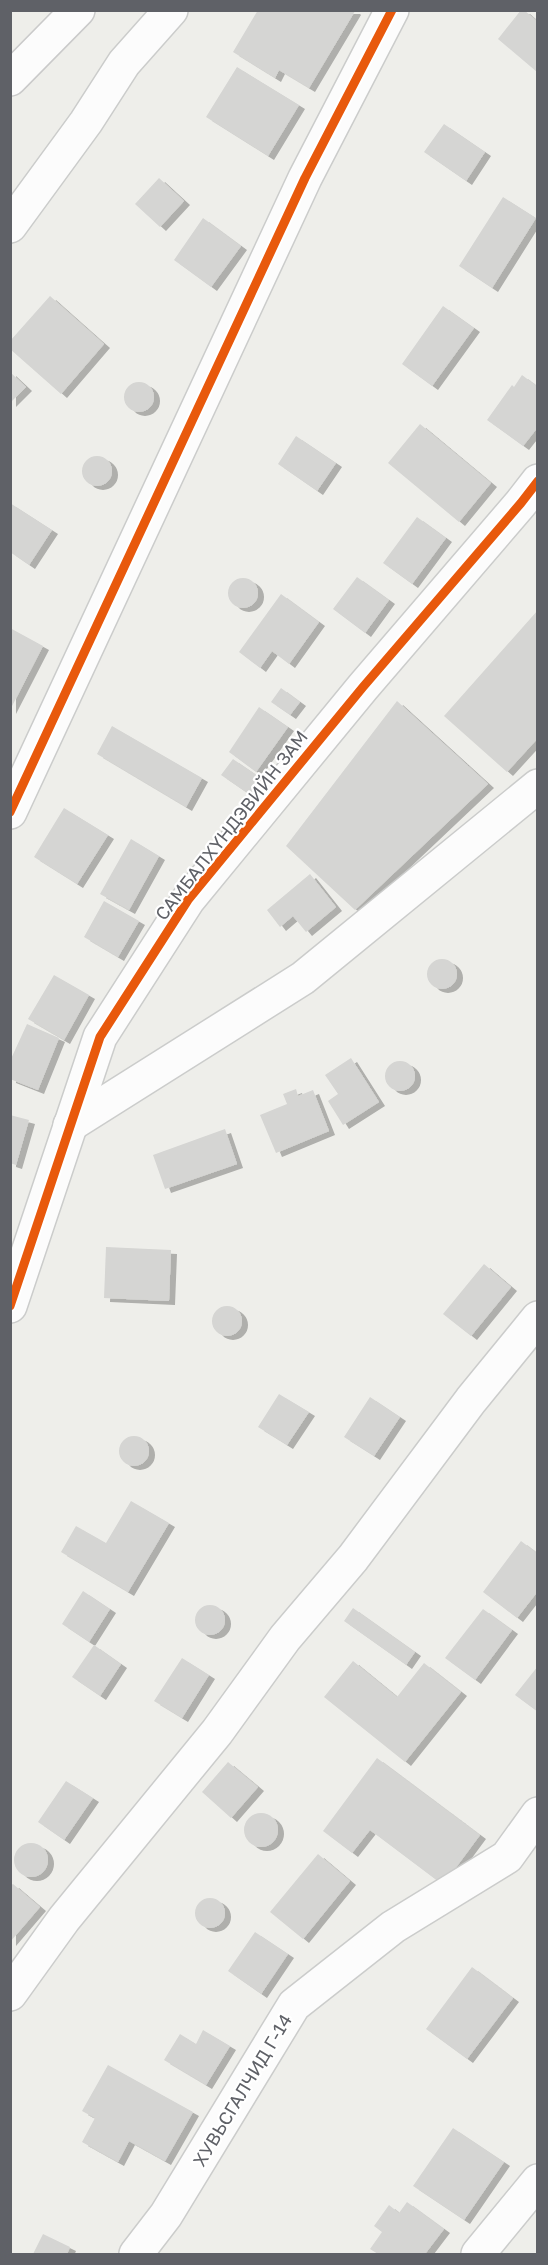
<svg xmlns="http://www.w3.org/2000/svg" width="548" height="2265" viewBox="0 0 548 2265" font-family="'Golos Text',sans-serif">
  <defs>
    <filter id="shadow"><feDropShadow dx="6" dy="4" stdDeviation="0" flood-color="#0004"/></filter>
  </defs>
  <rect width="100%" height="100%" fill="#eeeeea"/>
  <path fill="#d5d5d3" filter="url(#shadow)" d="M258,10h96l1,1 -46,77 -30,-18 -4,8 -42,-26z
    M521,10h3l14,12 -1,50 -39,-33z
    M237,67l62,38 -31,51 -62,-39z
    M444,124l41,28 -19,29 -42,-29z
    M159,178l25,23 -24,26 -25,-23z
    M503,197l33,21 -44,70 -33,-22z
    M203,218l38,28 -30,41 -37,-27z
    M50,296l54,48 -43,50 -51,-45v-8z
    M443,306l31,22 -42,58 -30,-22z
    M10,372l16,15 -16,16z
    M522,375l16,12v40l-15,19 -36,-26 25,-35 2,2z
    M124 397a15 15 0 1 1 30 0a15 15 0 1 1-30 0Z
    M420,424l71,59 -32,39 -71,-59z
    M296,436l40,27 -19,28 -39,-27z
    M82 471a15 15 0 1 1 30 0a15 15 0 1 1-30 0Z
    M10,503l42,27 -23,35 -19,-13z
    M417,517l29,21 -34,46 -29,-21z
    M357,577l32,23 -24,33 -32,-24z
    M228 593a15 15 0 1 1 30 0a15 15 0 1 1-30 0Z
    M281,594l38,28 -30,42 -17,-13 -12,17 -21,-16z
    M538,610v128l-31,34 -63,-56z
    M10,628l33,18 -33,64z
    M281,688l19,14 -10,13 -19,-13z
    M397,701l91,83 -133,126 -69,-64z
    M259,707l29,20 -32,45 -27,-20z
    M112,726l90,52 -16,29 -89,-53z
    M233,759l32,22 -12,16 -32,-22z
    M64,808l44,27 -31,49 -43,-27z
    M131,839l28,17 -30,54 -29,-16z
    M310,874l26,33 -30,25 -13,-16 -13,11 -13,-17z
    M104,901l35,20 -21,36 -34,-20z
    M427 974a15 15 0 1 1 30 0a15 15 0 1 1-30 0Z
    M54,975l35,20 -25,45 -36,-21z
    M27,1024l32,14 -21,52 -28,-11v-18z
    M351,1058l28,44 -36,23 -15,-24 10,-7 -13,-19z
    M385 1076a15 15 0 1 1 30 0a15 15 0 1 1-30 0Z
    M296,1089l2,7 15,-6 16,41 -53,22 -16,-38 27,-11 -4,-10z
    M10,1115l19,5 -13,45 -6,-2z
    M225,1129l12,35 -72,25 -12,-34z
    M106,1247l65,3 -2,51 -65,-3z
    M484,1264l27,23 -40,49 -28,-22z
    M212 1321a15 15 0 1 1 30 0a15 15 0 1 1-30 0Z
    M279,1394l30,18 -22,33 -29,-18z
    M370,1397l30,20 -26,39 -30,-19z
    M119 1451a15 15 0 1 1 30 0a15 15 0 1 1-30 0Z
    M131,1501l38,22 -41,69 -67,-40 15,-26 30,17z
    M521,1541l17,13v37l-21,27 -34,-26z
    M83,1591l27,18 -21,33 -27,-18z
    M195 1620a15 15 0 1 1 30 0a15 15 0 1 1-30 0Z
    M353,1608l62,44 -9,13 -62,-44z
    M483,1609l29,21 -37,50 -30,-22z
    M94,1645l27,19 -21,32 -28,-19z
    M182,1658l27,17 -27,43 -28,-17z
    M353,1661l44,36 27,-34 37,29 -56,70 -81,-65z
    M538,1666v46l-23,-17z
    M377,1758l103,77 -37,50 -73,-55 -18,23 -29,-22z
    M228,1762l30,25 -27,31 -29,-26z
    M66,1781l27,17 -29,42 -26,-18z
    M244 1830a17 17 0 1 1 34 0a17 17 0 1 1-34 0Z
    M14 1860a17 17 0 1 1 34 0a17 17 0 1 1-34 0Z
    M318,1854l32,27 -47,58 -33,-27z
    M13,1884l27,23 -30,35v-56z
    M195 1913a15 15 0 1 1 30 0a15 15 0 1 1-30 0Z
    M255,1932l33,22 -27,40 -33,-23z
    M472,1967l41,31 -46,61 -41,-30z
    M203,2030l27,16 -24,39 -42,-25 16,-26 16,10z
    M108,2065l85,47 -28,49 -36,-20 -11,21 -36,-20 13,-24 -13,-7z
    M453,2128l51,34 -40,58 -51,-34z
    M407,2202l37,27 -19,25h-47l-8,-5 12,-17 -8,-6 15,-21 10,8z
    M43,2234l27,13 -3,7h-34z"/>
  <g fill="none" stroke-linecap="round" stroke-linejoin="round">
    <defs>
      <path id="minor" d="M10,226l76,-104 38,-59 47,-53
        M10,812l295,-634 87,-168
        M70,1125l233,-147 235,-192
        M10,1994l54,-75 153,-187 68,-94 68,-80 118,-158 67,-82
        M136,2254l30,-39 128,-210 99,-78 114,-70 31,-43
        M478,2254l60,-73"/>
      <path id="tertiary" d="M10,1306l90,-269 88,-137 175,-213 158,-184 17,-22"/>
      <path id="secondary" d="M10,79l68,-69"/>
    </defs>
    <use href="#minor" stroke="#cbcccb" stroke-width="36"/>
    <use href="#tertiary" stroke="#cbcccb" stroke-width="36"/>
    <use href="#secondary" stroke="#cacaca" stroke-width="36"/>
    <use href="#minor" stroke="#fcfcfc" stroke-width="33"/>
    <use href="#tertiary" stroke="#fcfcfc" stroke-width="33"/>
    <use href="#secondary" stroke="#fcfcfc" stroke-width="33"/>
    <defs>
      <path id="cycleway" d="M10,812l295,-634 87,-168
        M10,1306l90,-269 88,-137 175,-213 158,-184 17,-22"/>
    </defs>
    <use href="#cycleway" stroke="#fff" stroke-width="13"/>
    <use href="#cycleway" stroke="#e8590c" stroke-width="9"/>
  </g>
  <g text-anchor="middle" dominant-baseline="central" stroke-width="4.5" stroke-linejoin="round" paint-order="stroke">
    <g font-size="18" fill="#5f6167" stroke="#fff">
      <text transform="translate(231 825) rotate(-52)">САМБАЛХҮНДЭВИЙН ЗАМ</text>
      <text transform="translate(242 2090) rotate(-59)">ХУВЬСГАЛЧИД Г-14</text>
    </g>
  </g>
  <rect width="548" height="2265" fill="none" stroke="#5f6167" stroke-width="24"/>
</svg>
